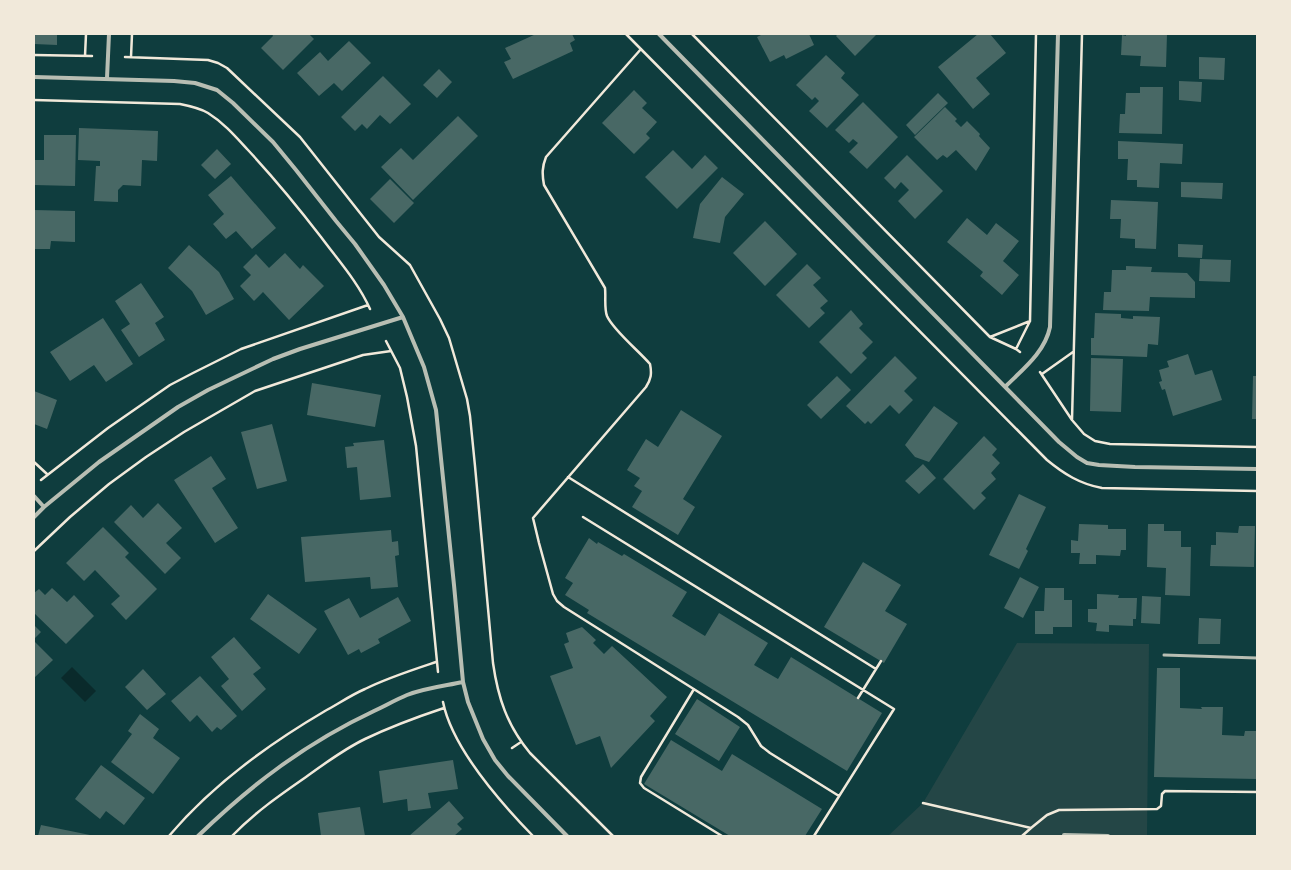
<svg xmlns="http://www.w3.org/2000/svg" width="1291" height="870" viewBox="0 0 1291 870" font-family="Overpass,sans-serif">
  <rect width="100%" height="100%" fill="#0f3d3e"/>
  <path fill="#244646" d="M1017,643l132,1 -2,192h-259l35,-33z"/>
  <path fill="#0a2a2b" d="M72,667l24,24 -11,11 -24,-24z"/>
  <path fill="#486865" d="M34,34h23v11l-23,-1z
    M272,34h37l5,5 -31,31 -22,-22 12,-12z
    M536,34h36l3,6 -5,3 3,8 -60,28 -9,-17 7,-3 -6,-11z
    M763,34h46l5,11 -28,14 -2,-4 -14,7 -13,-25z
    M838,34h39l-22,22 -19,-20z
    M978,34h12l16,19 -30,25 14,16 -17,15 -35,-42z
    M1126,34h41l-1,33 -26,-1 1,-10 -20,-1 1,-20 4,1z
    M349,41l22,22 -29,28 -8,-8 -15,13 -22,-23 23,-21 8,9z
    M826,55l19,18 -4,5 18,17 -32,33 -18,-17 10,-10 -4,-4 -3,3 -16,-15z
    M1199,57l26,1 -1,22 -25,-1z
    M439,69l13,13 -15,16 -14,-13z
    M383,76l28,28 -21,20 -10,-9 -13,14 -5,-5 -7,7 -14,-14z
    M1179,81l23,1 -1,20 -22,-2z
    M1140,87h23l-1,47 -43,-1 1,-19h5l1,-21h14z
    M634,90l13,13 -5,5 15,14 -11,12 4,4 -16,16 -32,-31z
    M938,93l10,10 -33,32 -9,-10z
    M863,102l35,35 -31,32 -18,-17 9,-9 -5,-4 -4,4 -14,-13z
    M945,107l12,12 -2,2 6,6 6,-6 13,13 -1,2 11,12 -14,23 -20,-21 -9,8 -4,-3 -6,5 -23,-23z
    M458,116l20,20 -65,64 -32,-33 20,-19 12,12z
    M79,128l79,3 -1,30 -15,-1 -1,26 -18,-1 -5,5v12l-24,-1 2,-35h4v-5l-22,-1z
    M44,135h32l-1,51 -41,-1v-25h10z
    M1118,141l65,3 -1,20 -22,-1 -1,25 -22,-1v-7h-10l1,-21h-10z
    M217,149l14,15 -16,15 -14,-14z
    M673,150l19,19 13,-14 13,13 -41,41 -32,-32z
    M907,155l36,36 -28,28 -17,-18 11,-11 -8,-8 -6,7 -11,-11z
    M231,176l45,52 -24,21 -16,-18 -10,8 -13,-15 11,-10 -16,-19z
    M722,177l22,17 -19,23 -5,26 -27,-5 7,-34z
    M390,179l24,24 -20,20 -24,-24z
    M1181,182l42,1 -1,16 -41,-2z
    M1111,200l47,2 -2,47 -21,-1v-9l-15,-1 1,-19h-11z
    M34,210l41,1v31l-24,-1 -1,8h-16z
    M967,218l20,17 9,-12 23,18 -16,20 16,14 -17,20 -22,-19 3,-4 -36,-30z
    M765,221l32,33 -32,32 -32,-33z
    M1178,244l25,1 -1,13 -24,-1z
    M189,245l30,27 15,27 -28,16 -14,-24 -24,-23z
    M285,253l15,16 3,-4 21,21 -35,34 -26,-28 -9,9 -14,-15 11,-11 -8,-8 13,-13 13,14z
    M1200,259l31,1 -1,22 -31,-1z
    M807,264l14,14 -8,7 15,16 -8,7 5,5 -16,15 -33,-33z
    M1126,266l26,1 -1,5 36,1 8,9v16l-45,-1 -1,14 -46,-1 1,-18h7l1,-22h14z
    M141,283l23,34 -9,6 10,17 -26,17 -18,-27 9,-6 -15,-23z
    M851,310l12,14 -4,4 14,14 -11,11 5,5 -16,16 -32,-32z
    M1095,313l26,1v4l12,1v-3l27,1 -2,28 -10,-1 -1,13 -56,-2v-17h3z
    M103,318l30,46 -27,18 -12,-17 -24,16 -20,-29z
    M1188,354l7,21 17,-5 10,30 -49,16 -8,-27 -3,1 -3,-8 3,-1 -3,-11 10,-3 -2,-6z
    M895,356l22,22 -13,13 9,9 -14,14 -9,-9 -19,19 -3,-3 -3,3 -19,-18z
    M1091,358l32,1 -2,53 -31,-1z
    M837,376l14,14 -30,29 -14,-14z
    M1253,376h4v43h-5z
    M312,383l69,12 -6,32 -68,-12z
    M34,391l23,9 -10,29 -13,-5z
    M934,406l24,17 -29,39 -14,-5 -10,-12z
    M681,410l41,26 -39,63 12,8 -17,28 -46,-28 10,-16 -8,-5 6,-8 -13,-8 19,-31 12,8z
    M272,424l15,57 -30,8 -16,-57z
    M984,436l13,13 -5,6 8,8 -9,10 5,6 -15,14 5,5 -12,12 -31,-31z
    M384,440l7,57 -31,3 -3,-33 -10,1 -2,-21 9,-1 -1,-3z
    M211,456l15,23 -14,9 26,40 -23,15 -41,-63z
    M923,464l13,14 -17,16 -14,-13z
    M1019,494l27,13 -20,42 2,2 -9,18 -30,-14z
    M158,503l24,25 -16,15 15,15 -16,16 -51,-52 17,-17 12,13z
    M1079,524l29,1v4h18v21h-5l-1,6 -24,-1v9h-17l1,-11h-9v-13l7,1z
    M1148,524h16v7h17v16h10l-1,49 -25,-1 1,-27 -19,-1z
    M1239,526h16l-1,41 -44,-1 1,-21h5v-13l22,1z
    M103,527l26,26 -4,4 32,32 -31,31 -15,-16 9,-8 -25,-26 -11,11 -18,-18z
    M391,530l1,12 6,-1 1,14 -4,1 3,31 -27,2 -1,-12 -65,5 -4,-45z
    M589,538l8,6 1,-2 24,14 2,-2 63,38 -15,24 33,20 14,-23 49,30 -14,22 24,14 13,-22 91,56 -35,58 -260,-158 2,-3 -24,-15 8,-12 -8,-5z
    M863,562l38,23 -16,26 22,13 -23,39 -60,-36z
    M1020,577l19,10 -16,31 -19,-10z
    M52,588l15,14 7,-7 20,21 -28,28 -32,-31v-20l5,-4 6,6z
    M1045,588h19v12h8v27h-19v7h-18v-23h9z
    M268,594l49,35 -18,25 -49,-35z
    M1097,594l22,1 -1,3h19l-1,21h-3v7l-24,-1v7l-13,-1 1,-8 -9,-1v-13h9z
    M1142,596l19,1 -1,27 -19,-1z
    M398,597l13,24 -33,18 2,4 -19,10 -2,-4 -11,6 -24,-44 25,-13 11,20z
    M1199,618l22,1 -1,25h-22z
    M34,625l7,7 -7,7z
    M582,627l14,13 -3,3 11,11 8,-8 55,51 -17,19 5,5 -44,47 -11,-32 -24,9 -26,-69 23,-8 -9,-24 5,-2 -3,-9z
    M234,637l27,31 -8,6 13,15 -24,22 -21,-25 8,-7 -18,-22z
    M34,641l19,19 -19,18z
    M1157,668h23v40l22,1 -1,-2h22l-1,28 22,1 1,-5h12v48l-103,-2z
    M143,669l23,25 -19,16 -22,-23z
    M200,676l37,40 -16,14 -4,-3 -5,5 -15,-17 -7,7 -19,-21z
    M697,699l43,28 -21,34 -44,-27z
    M140,714l19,15 -6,9 27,20 -27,36 -42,-32 21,-28 -4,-3z
    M671,740l51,31 10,-17 90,55 -17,27h-75l-86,-52z
    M453,760l5,29 -30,4 3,15 -23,3 -1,-12 -24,4 -4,-32z
    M101,765l44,33 -21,27 -18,-14 -6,8 -25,-20z
    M449,801l15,17 -7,6 5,5 -8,7h-45z
    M360,807l5,29h-44l-3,-23z
    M41,825l49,10v1h-52z"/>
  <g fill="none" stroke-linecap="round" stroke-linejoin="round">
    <path stroke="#f1e9da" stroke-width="2.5" d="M626,34l421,426c17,14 33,24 55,28l155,3
      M692,34l298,303 26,12 4,3
      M641,49l-95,108c-4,10 -4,17 -2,28l61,103c1,8 -1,20 2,28 6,14 32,35 43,48 2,10 1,15 -4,23l-113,131 6,25 14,51 4,7 7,6 174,110 10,8 13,21 9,7 69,43
      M34,55l58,1
      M85,56l1,-22
      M125,57l83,3 10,3 9,5 73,69 79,100 31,28 30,54 9,19 18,61 3,17 5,50 18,197c5,35 14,62 37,90l83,83
      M131,57l1,-23
      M34,100l146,4c10,2 20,4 28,9 16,10 28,24 40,37 26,28 50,57 73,87 17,23 37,45 49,72
      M990,337l40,-16
      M386,341l14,27 7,29 9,49 22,226
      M1016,349l14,-28 6,-287
      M1040,372l32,48 12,14 11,7 15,3 147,3
      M1042,374l31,-22
      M1072,420l10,-386
      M34,462l13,12
      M568,477l308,192
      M41,480l67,-52 62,-43 23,-12 48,-24 127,-44
      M583,517l311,192 -80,127
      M34,551l36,-34 39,-33 37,-27 38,-25 71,-41 108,-36 28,-4
      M694,689l-53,88 -1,6 4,5 78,48
      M858,698l23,-37
      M443,702c9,45 58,101 90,134
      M512,748l9,-6
      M923,803l108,25 16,-13 12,-5 98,-1 4,-3 1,-12 3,-3 92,1
      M169,836c43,-51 98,-91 156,-125 13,-7 26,-16 40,-22 22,-11 47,-19 71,-27
      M232,836c22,-23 48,-41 74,-59 18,-13 38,-28 59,-38 25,-12 52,-22 79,-31
      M1022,836l9,-8"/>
    <path stroke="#b8beb3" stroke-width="3" d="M1164,655l93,3"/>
    <path stroke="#b8beb3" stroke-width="4" d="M659,34l400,408 18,15 10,6 12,2 36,2 122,2
      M34,77l140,4 21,2 22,7 16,13 40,39 23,28 40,51 19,23 29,41 19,32 21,50 12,43 18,175 9,97 5,20 15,37 12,21 13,16 59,60
      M107,78l2,-44
      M1006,386c17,-17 39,-34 44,-59l8,-293
      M34,496l10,11
      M34,517l10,-10 55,-45 79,-55 30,-17 65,-31 27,-10 103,-32
      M1064,835l44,1
      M198,836c54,-52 108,-93 176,-125 11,-5 21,-11 33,-16 18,-7 37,-9 56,-13"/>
  </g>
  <rect width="1291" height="870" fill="none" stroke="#f1e9da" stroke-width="70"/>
</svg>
